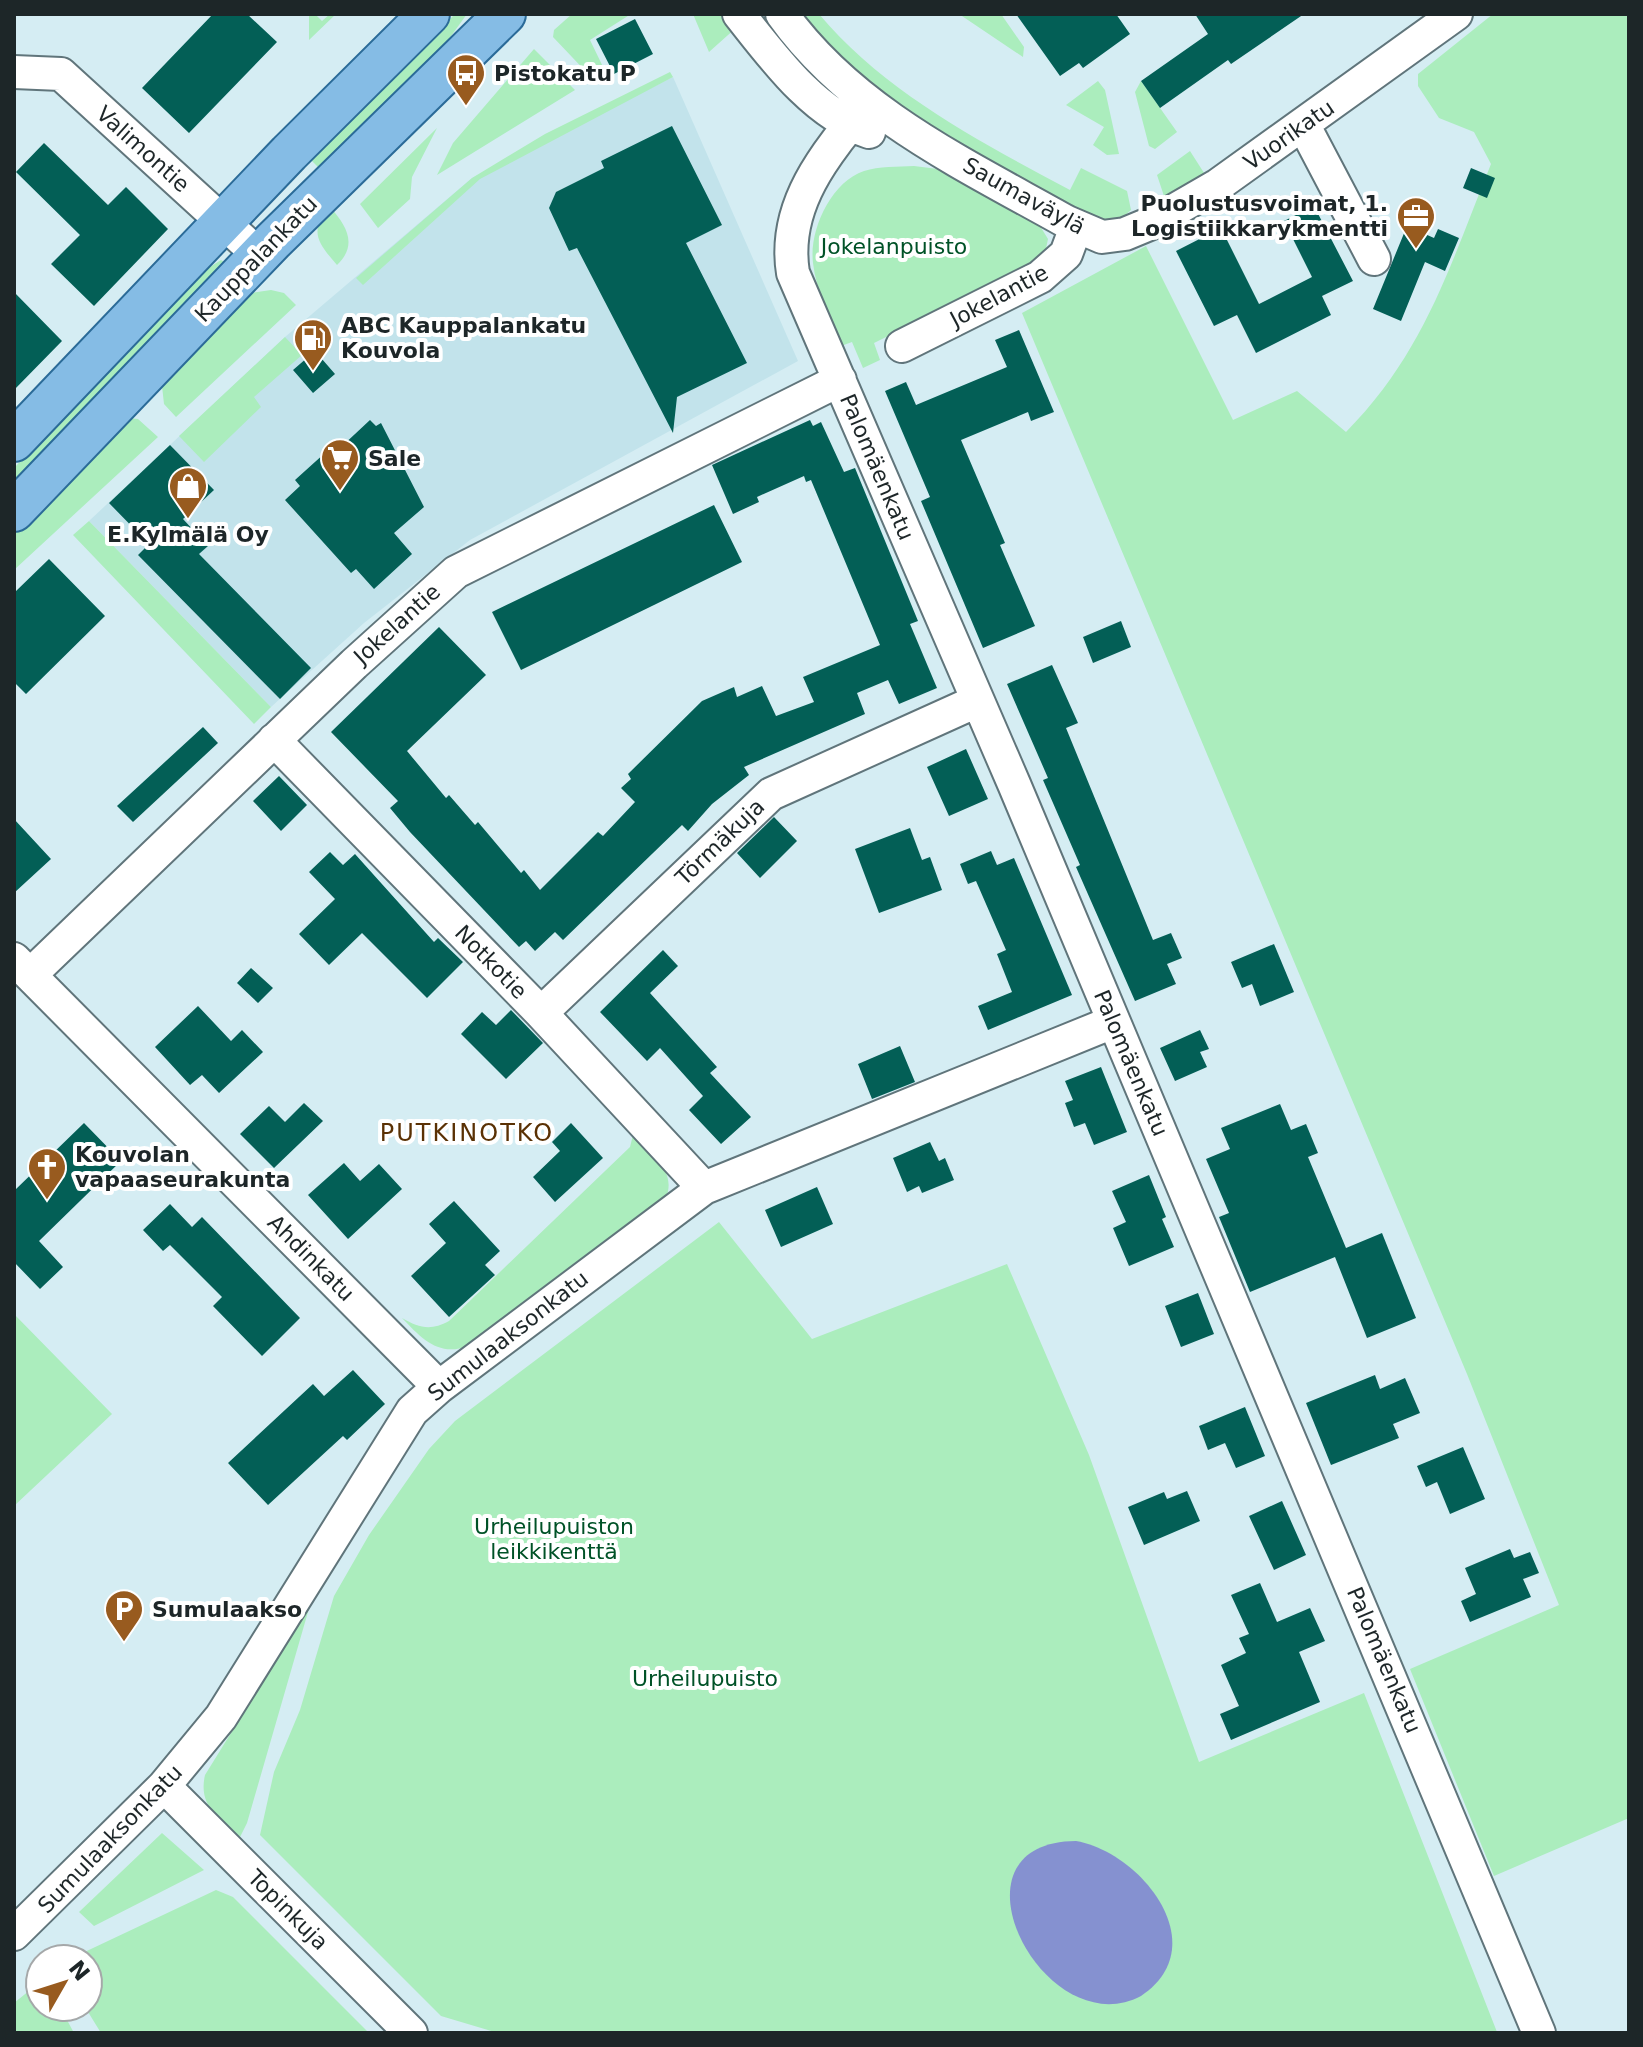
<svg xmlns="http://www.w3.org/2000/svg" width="1643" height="2047" viewBox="0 0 1643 2047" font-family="'DejaVu Sans',sans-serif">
  <rect width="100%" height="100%" fill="#d5edf3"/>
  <path fill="#c2e3eb" d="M673,77l125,284 -328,179 -106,83 -93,84 -182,-186 196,-184 187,-159z"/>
  <path fill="#abedbd" d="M309,14h6l7,7 8,-7h6l-27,26z
    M455,14h12l-21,29 -124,128 -12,-12z
    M572,14h59l-41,26 15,31 -14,6 -38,-40 1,-7z
    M693,14h33l11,13 -28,25z
    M801,14h18c65,78 163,129 251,176l11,-22 46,23 4,19 -15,13 -23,-3 -171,-95 -77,-60z
    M959,14h42l23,33 -1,10z
    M1493,14h136v1804l-135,58 -84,-207 149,-64 -92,-231 -445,-1061 124,-67 87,174 64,-29 49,41c79,-80 104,-167 145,-268l-17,-32 -35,-14 -21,-32v-12z
    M534,49l41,41 -138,85 16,-32z
    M670,72l3,5 -193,102 -117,106 -7,-7 116,-100 73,-44z
    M1098,81l7,9 14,64 -12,1 -14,-10 11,-18 -38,-22z
    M1141,81l36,51 -22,17 -6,-3 -14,-54z
    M437,128l-25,49 -2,22 -32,29 -18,-24z
    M1190,151l16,25 -41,23 -8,-24z
    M914,166l24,3 102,57 8,13 -3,14 -11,11 -160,79 6,17 -17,8 -11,-26 -11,4c-10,-26 -25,-55 -28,-83 -4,-33 18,-81 51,-92 15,-5 34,-4 50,-5z
    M330,207c17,19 28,38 7,58 -19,-22 -29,-34 -7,-58z
    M221,260l3,2 -5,10 -205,215v-19l188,-196z
    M271,290l13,3 12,12 -120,112 -12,-13 -2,-18 76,-84 13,-9z
    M285,337l17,18 -48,42 7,10 -57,55 -25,-26z
    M128,418l10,1 20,18 -144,133v-36z
    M89,521l182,186 -17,17 -181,-189z
    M633,1135c18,19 44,35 33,63l-198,148c-29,11 -46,-7 -66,-28 17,10 29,13 47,3l181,-174z
    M719,1222l93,117 195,-75 82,191 110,307 165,-69 133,339 -999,1 -57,-17 -181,-181 14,-63 26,-62 34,-114 35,-61 60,-86 26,-28z
    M14,1314l98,100 -98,92z
    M310,1605l-63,218 -7,14c-22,-19 -42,-31 -35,-62z
    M162,1833l42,37 -110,56 -15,-14z
    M216,1890l17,7 136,136h-268l-16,-26 3,-48 -14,-2z
    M40,1982v25h20l14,26h-60v-30z"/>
  <path fill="#8591d0" d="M1076,1841c65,11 140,105 65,155 -97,51 -203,-154 -65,-155z"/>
  <path fill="#035f56" d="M213,14h34l30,28 -88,91 -47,-45z
    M1016,14h100l14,20 -47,34 -4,-5 -19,13z
    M1195,14h109l-73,50 -3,-4 -68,48 -19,-27 67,-47z
    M635,19l18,35 -39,20 -18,-35z
    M672,126l50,99 -36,18 61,120 -70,34 -4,36 -96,-185 -8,3 -20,-43 7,-16 48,-24 -3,-7z
    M44,143l64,62 18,-18 42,42 -74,77 -43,-42 29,-29 -64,-63z
    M1471,168l24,10 -8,20 -24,-10z
    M1314,206l39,75 -31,15 9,19 -75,38 -19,-38 -23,11 -38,-75 45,-23 38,76 53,-27 -28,-56z
    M1407,226l27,12 4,-9 21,9 -14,33 -20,-9 -24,59 -28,-12z
    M14,292l48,49 -48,49z
    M1019,330l35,82 -23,9 -3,-9 -67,28 44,103 -5,2 35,81 -52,22 -62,-147 9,-4 -45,-106 21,-9 10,23 91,-38 -12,-27z
    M315,351l20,23 -22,19 -20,-23z
    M370,420l6,6 5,-3 43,84 -30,26 18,21 -38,35 -18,-20 -5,4 -66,-73 15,-14 -5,-6 41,-37 4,5z
    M810,420l3,6 8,-4 23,50 11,-4 63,153 -8,3 27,64 -38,16 -11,-24 -31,13 8,21 -121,53 5,8 -37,29 -24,27 -6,-6 -119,115 -8,-8 -20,19 -9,-10 -7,6 -109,-115 -20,-24 8,-7 -67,-69 108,-105 47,48 -79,76 39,47 3,-3 26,30 3,-3 43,51 3,-3 16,20 58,-58 5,4 32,-34 -14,-14 10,-9 -3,-5 74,-73 32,-14 3,10 25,-11 14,30 38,-14 -11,-25 77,-32 -69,-165 -5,2 -2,-6 -47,21 2,5 -26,12 -21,-49z
    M170,445l44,45 -31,29 25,27 -9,8 112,114 -31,31 -142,-144 11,-11 -40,-41z
    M714,505l28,57 -221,108 -29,-58z
    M49,559l56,57 -79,78 -12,-12v-89z
    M1121,621l10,26 -38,16 -10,-26z
    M1052,665l26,58 -12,5 87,212 18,-7 11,25 -15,6 9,20 -41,17 -59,-134 4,-2 -37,-85 5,-2 -41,-94z
    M203,727l15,16 -85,79 -16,-16z
    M966,749l22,50 -39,17 -22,-49z
    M279,776l28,29 -26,26 -28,-30z
    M774,817l23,24 -37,37 -23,-25z
    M14,819l37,40 -37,34z
    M910,828l12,32 8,-3 12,33 -63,23 -24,-64z
    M991,851l6,14 17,-7 58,137 -84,35 -10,-24 34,-14 -15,-38 9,-4 -30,-69 -8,3 -8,-20z
    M330,852l13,13 12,-11 79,88 4,-4 25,24 -36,36 -65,-65 -33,32 -30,-31 36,-35 -26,-27z
    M1274,944l20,48 -34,14 -8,-22 -10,4 -11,-26z
    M663,950l15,16 -28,27 67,74 -7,6 41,44 -30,27 -32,-34 14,-14 -43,-48 -13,13 -47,-49z
    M251,968l22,20 -15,15 -21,-20z
    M198,1006l33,35 11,-11 21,22 -44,41 -17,-18 -12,10 -35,-38z
    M511,1010l32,33 -37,36 -45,-45 21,-22 14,13z
    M1200,1030l9,19 -9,3 7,15 -32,14 -15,-33z
    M900,1046l15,36 -43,17 -14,-35z
    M1101,1067l26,65 -33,13 -9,-22 -11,4 -9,-24 8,-3 -8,-19z
    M304,1103l19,18 -49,47 -34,-34 29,-28 16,16z
    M1280,1104l11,26 15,-6 12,29 -10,4 38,91 36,-15 34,85 -49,20 -32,-81 -85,35 -31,-75 10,-4 -23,-54 24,-10 -9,-21z
    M84,1123l37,38 -82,80 24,26 -23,22 -26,-27v-71z
    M571,1123l32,35 -48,44 -22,-25 27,-26 -8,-9z
    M930,1142l9,19 6,-3 9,22 -32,13 -3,-7 -12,6 -14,-34z
    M344,1163l16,18 19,-17 23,25 -54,50 -40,-44z
    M1149,1175l17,42 -4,2 12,28 -45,19 -16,-38 13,-6 -14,-31z
    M817,1187l16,37 -52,23 -16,-37z
    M454,1201l46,50 -15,14 10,10 -46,42 -38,-41 35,-33 -17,-19z
    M170,1204l22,23 10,-10 98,101 -38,38 -49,-50 9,-9 -52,-52 -7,6 -20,-21z
    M1198,1293l16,41 -33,13 -16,-41z
    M353,1370l32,34 -38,36 -4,-4 -75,69 -40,-42 85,-79 11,12z
    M1375,1375l5,14 25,-11 15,35 -27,11 6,14 -68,27 -25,-62z
    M1245,1407l20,49 -29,12 -11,-25 -17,7 -9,-24z
    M1463,1447l22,52 -35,15 -13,-32 -11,5 -9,-21z
    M1187,1491l13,30 -56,24 -16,-38 36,-15 3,7z
    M1282,1501l24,54 -32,15 -25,-54z
    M1510,1549l4,9 16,-6 9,21 -16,6 8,18 -61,25 -9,-21 15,-7 -11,-26z
    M1260,1583l17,39 33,-14 15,33 -26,11 21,50 -89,38 -11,-26 19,-8 -18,-41 25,-12 -7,-15 10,-4 -18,-39z"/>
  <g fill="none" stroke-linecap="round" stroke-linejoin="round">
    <defs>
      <path id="minor" d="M739,14c34,43 75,100 130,118
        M782,14c70,98 182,150 285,208l35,15 23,-3 29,-12 64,-37 238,-171
        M14,72l47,2 198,181
        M867,104c-41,49 -85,101 -74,169l221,511 525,1249
        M1304,126l70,133
        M902,346l138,-69 26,-23 10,-27
        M274,740l267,273 163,175
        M14,959l425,428
        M30,975l324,-311 102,-92 384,-192
        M541,1013l230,-219 206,-93
        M164,1786l247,247
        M14,1934l150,-148 57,-69 191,-306 27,-24 265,-199 409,-166"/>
      <path id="major" d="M14,441l275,-288 140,-139
        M14,511l259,-270 232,-227"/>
    </defs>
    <use href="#minor" stroke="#60757b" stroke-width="36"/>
    <use href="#major" stroke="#2b6b98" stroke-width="44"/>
    <use href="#minor" stroke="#fff" stroke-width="32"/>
    <use href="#major" stroke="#85bce5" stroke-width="40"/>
  </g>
  <defs>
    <symbol id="bus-pin" viewBox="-11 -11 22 30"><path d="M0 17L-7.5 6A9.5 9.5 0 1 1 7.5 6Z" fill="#985b1f" stroke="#fff"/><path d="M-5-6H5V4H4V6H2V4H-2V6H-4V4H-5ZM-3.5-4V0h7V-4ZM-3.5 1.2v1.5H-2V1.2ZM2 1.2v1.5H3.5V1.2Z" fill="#fff"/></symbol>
    <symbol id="office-pin" viewBox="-11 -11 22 30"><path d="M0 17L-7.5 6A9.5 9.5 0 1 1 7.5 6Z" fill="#985b1f" stroke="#fff"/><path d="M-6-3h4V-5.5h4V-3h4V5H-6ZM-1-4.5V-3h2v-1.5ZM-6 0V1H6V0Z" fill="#fff"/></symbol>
    <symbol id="fuel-pin" viewBox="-11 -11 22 30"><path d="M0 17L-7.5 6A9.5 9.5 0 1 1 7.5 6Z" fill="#985b1f" stroke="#fff"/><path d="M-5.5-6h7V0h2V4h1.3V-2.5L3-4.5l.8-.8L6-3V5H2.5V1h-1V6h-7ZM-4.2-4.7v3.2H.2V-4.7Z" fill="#fff"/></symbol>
    <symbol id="supermarket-pin" viewBox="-11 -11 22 30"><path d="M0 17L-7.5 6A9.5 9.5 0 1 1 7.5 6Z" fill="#985b1f" stroke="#fff"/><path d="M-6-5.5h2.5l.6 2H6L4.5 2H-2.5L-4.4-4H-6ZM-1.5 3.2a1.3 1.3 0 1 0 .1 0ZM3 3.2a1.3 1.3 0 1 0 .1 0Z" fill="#fff"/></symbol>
    <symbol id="shop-pin" viewBox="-11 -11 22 30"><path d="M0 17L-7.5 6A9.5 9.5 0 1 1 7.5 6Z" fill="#985b1f" stroke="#fff"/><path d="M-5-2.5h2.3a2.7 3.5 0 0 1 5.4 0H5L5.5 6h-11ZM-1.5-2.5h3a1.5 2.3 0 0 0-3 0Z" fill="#fff"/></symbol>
    <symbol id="church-pin" viewBox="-11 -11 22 30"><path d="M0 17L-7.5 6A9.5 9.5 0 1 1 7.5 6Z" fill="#985b1f" stroke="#fff"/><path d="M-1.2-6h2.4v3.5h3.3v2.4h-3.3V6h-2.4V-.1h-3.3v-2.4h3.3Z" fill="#fff"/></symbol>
    <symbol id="parking-pin" viewBox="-11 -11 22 30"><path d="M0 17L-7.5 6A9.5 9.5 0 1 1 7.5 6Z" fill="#985b1f" stroke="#fff"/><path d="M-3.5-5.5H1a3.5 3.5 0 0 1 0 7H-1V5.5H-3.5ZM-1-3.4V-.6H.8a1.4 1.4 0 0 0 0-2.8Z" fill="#fff"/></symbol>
  </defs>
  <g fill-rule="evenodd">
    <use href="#bus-pin" x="444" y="51" width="44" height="60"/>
    <use href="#office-pin" x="1394" y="194" width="44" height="60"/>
    <use href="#fuel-pin" x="291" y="316" width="44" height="60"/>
    <use href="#supermarket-pin" x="318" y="436" width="44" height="60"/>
    <use href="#shop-pin" x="166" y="464" width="44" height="60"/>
    <use href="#church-pin" x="25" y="1145" width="44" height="60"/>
    <use href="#parking-pin" x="102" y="1587" width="44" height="60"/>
  </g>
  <g text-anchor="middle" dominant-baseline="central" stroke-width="8" stroke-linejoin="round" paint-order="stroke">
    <g font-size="22" font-weight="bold" fill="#1d2628" stroke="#fff" text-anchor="start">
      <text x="494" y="73">Pistokatu P</text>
      <text x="1388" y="203" text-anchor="end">Puolustusvoimat, 1.<tspan x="1388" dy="25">Logistiikkarykmentti</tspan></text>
      <text x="341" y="325">ABC Kauppalankatu<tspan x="341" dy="25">Kouvola</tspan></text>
      <text x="368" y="458">Sale</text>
      <text x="188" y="534" text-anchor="middle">E.Kylmälä Oy</text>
      <text x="75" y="1154">Kouvolan<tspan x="75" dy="25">vapaaseurakunta</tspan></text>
      <text x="152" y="1609">Sumulaakso</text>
    </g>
    <g font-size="22" fill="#1d2628" stroke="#fff">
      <text transform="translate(1289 135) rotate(-35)">Vuorikatu</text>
      <text transform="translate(143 149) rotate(42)">Valimontie</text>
      <text transform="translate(1024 196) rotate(29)">Saumaväylä</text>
      <text transform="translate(256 259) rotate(-46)">Kauppalankatu</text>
      <text transform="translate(999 296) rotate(-28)">Jokelantie</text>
      <text transform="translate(877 467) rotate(67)">Palomäenkatu</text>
      <text transform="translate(397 624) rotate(-42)">Jokelantie</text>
      <text transform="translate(720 842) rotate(-44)">Törmäkuja</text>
      <text transform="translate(491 962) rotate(46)">Notkotie</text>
      <text transform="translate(1131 1063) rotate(67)">Palomäenkatu</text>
      <text transform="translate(311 1258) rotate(45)">Ahdinkatu</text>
      <text transform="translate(508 1336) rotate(-38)">Sumulaaksonkatu</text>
      <text transform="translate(1384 1660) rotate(67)">Palomäenkatu</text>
      <text transform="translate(110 1839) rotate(-46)">Sumulaaksonkatu</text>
      <text transform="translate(288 1910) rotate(45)">Topinkuja</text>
    </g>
    <g font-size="22" fill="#005227" stroke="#fff">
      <text x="894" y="246">Jokelanpuisto</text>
      <text x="554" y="1526">Urheilupuiston<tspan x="554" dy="25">leikkikenttä</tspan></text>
      <text x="705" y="1678">Urheilupuisto</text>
    </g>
    <g font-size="24" letter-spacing="2" fill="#5a3104" stroke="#fff">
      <text x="467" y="1133">PUTKINOTKO</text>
    </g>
  </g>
  <rect width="1643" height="2047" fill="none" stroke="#1d2628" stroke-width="32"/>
  <g transform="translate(64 1983) rotate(51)"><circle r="38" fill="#ffffff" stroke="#a5a8a9" stroke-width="2"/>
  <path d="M0-6L14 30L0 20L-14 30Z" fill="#985b1f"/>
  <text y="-12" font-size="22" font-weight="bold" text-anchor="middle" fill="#1d2628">N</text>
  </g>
</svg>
